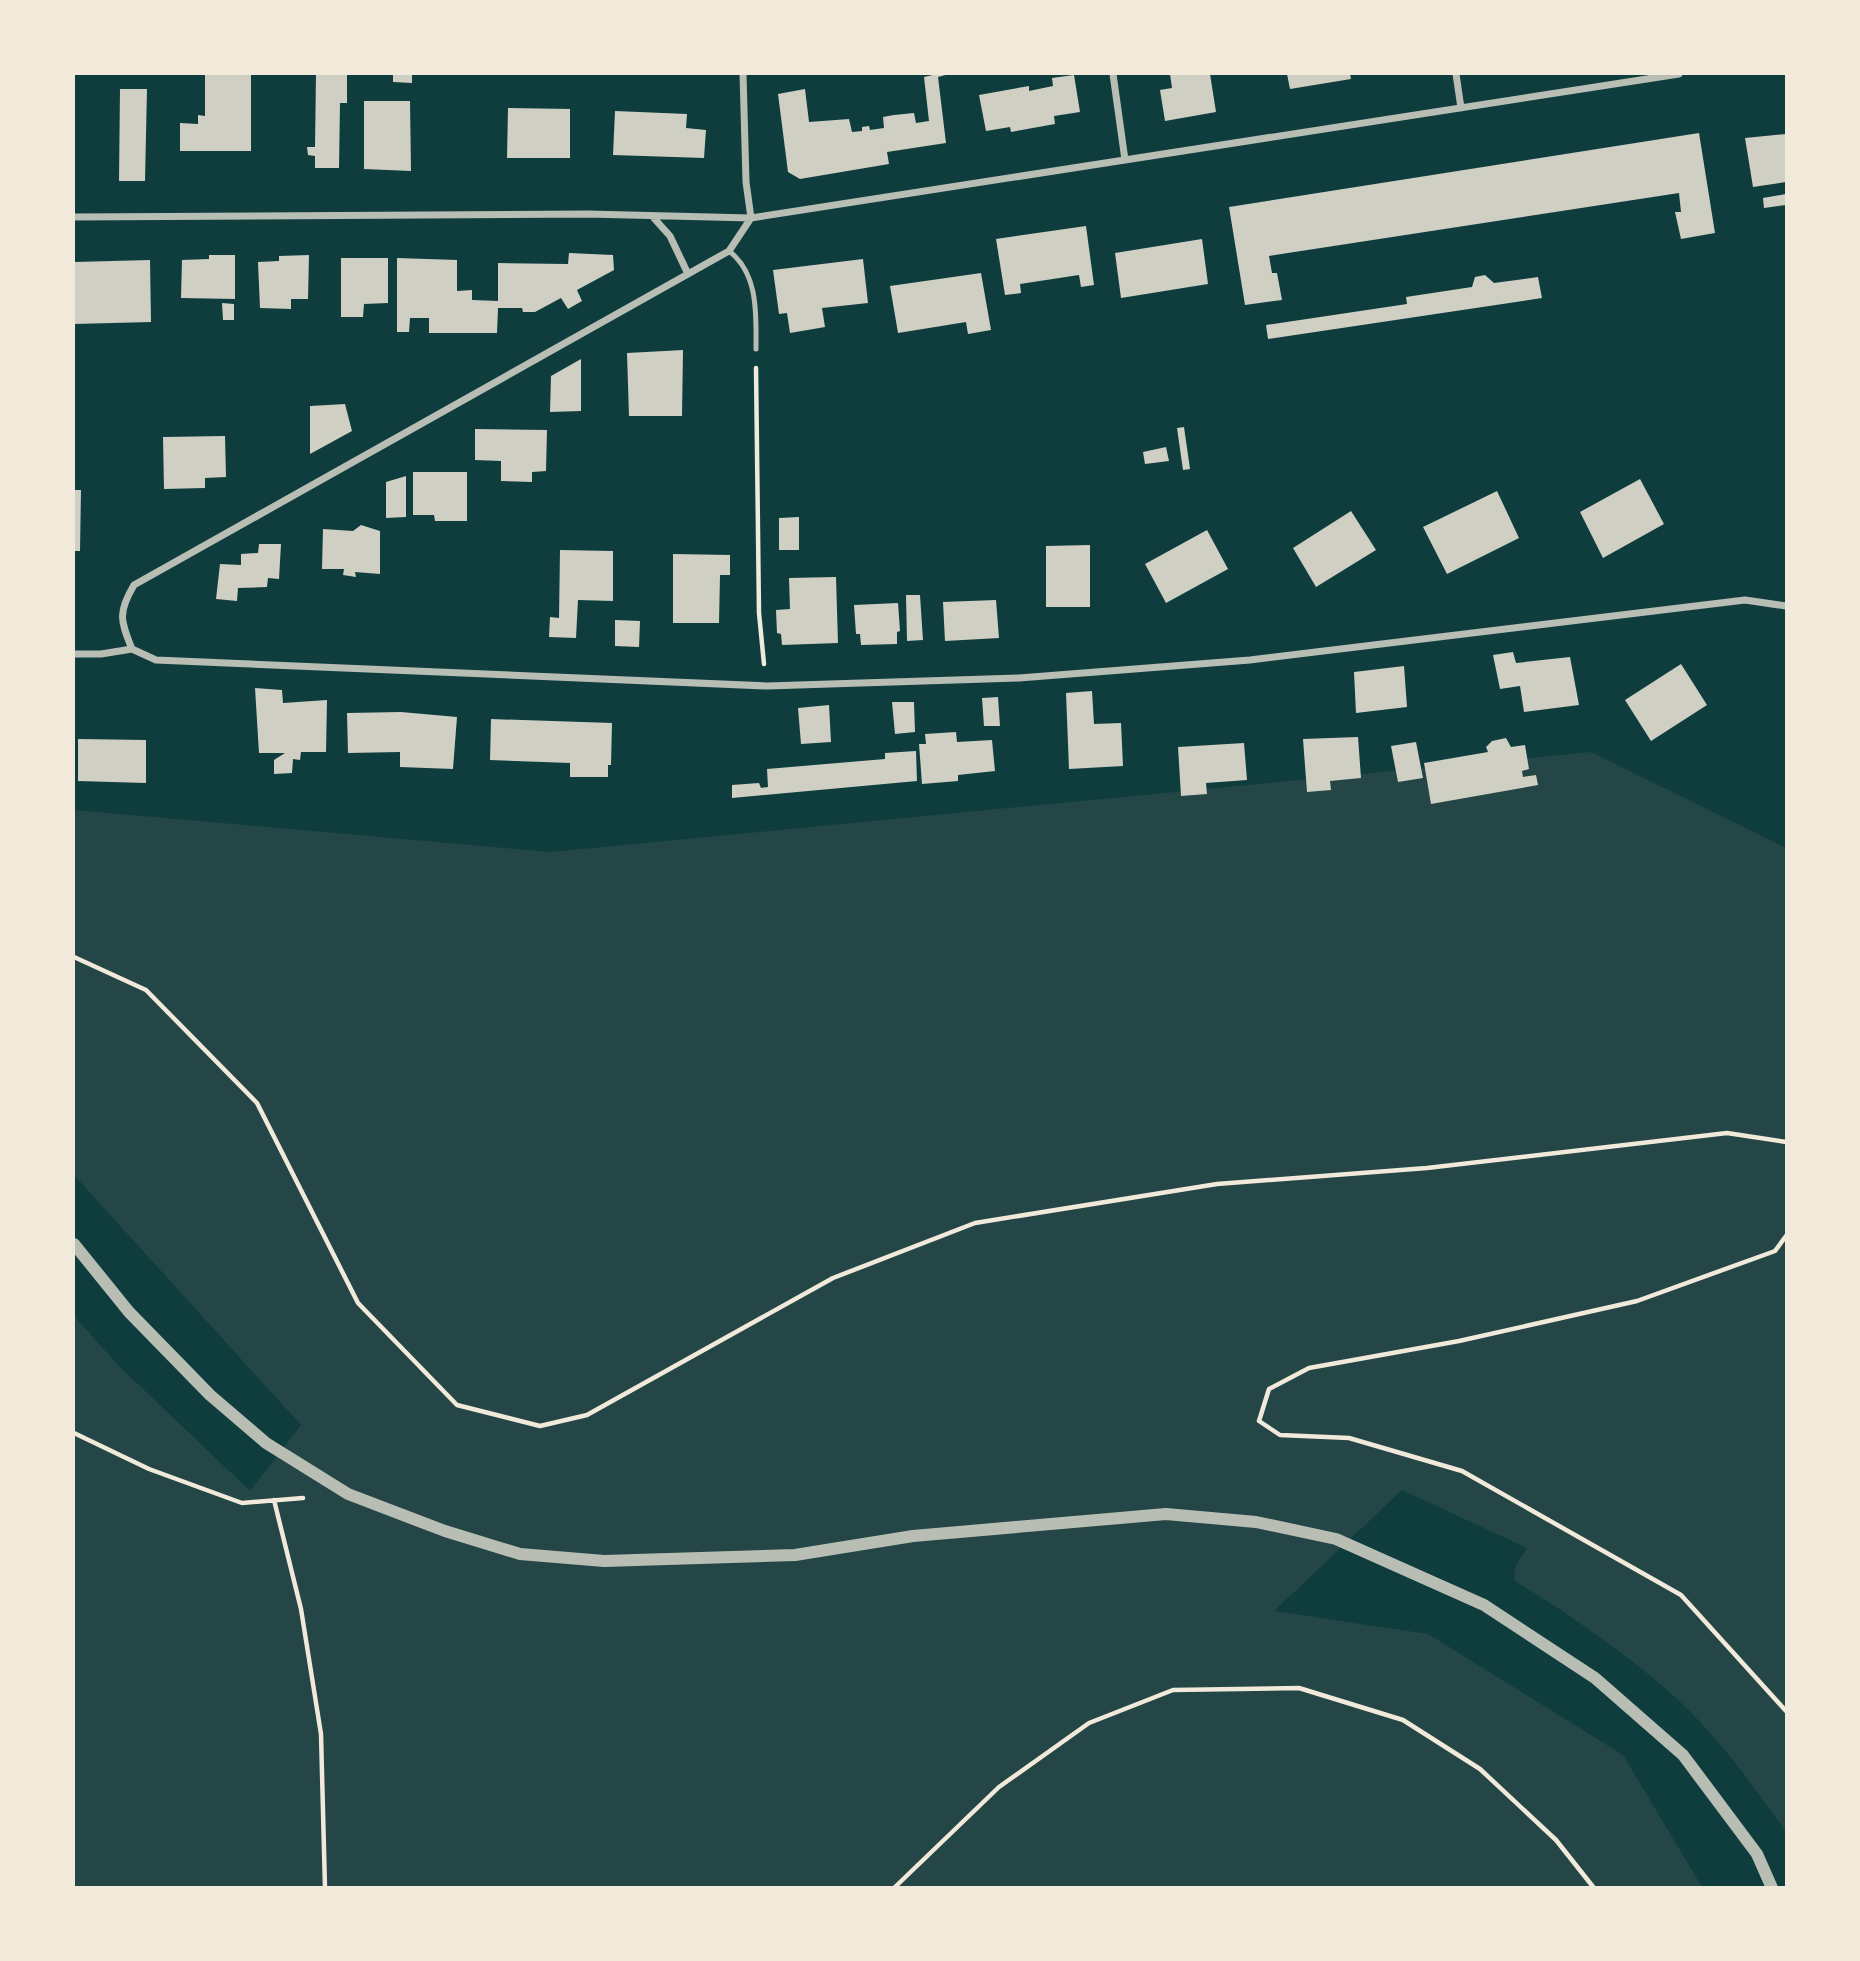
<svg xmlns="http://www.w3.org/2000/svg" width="1860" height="1961" viewBox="0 0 1860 1961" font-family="'Titillium Web',sans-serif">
  <rect width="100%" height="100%" fill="#0f3d3e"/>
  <path fill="#244646" d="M1591,752l195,96v984c-35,-50 -73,-102 -120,-143 -47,-40 -99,-76 -151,-108 -3,-14 5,-22 12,-33l-125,-58 -128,121 154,23 195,121 79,132h-1628v-571l44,49 132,126 51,-66 -227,-250v-365l477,42z"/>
  <path fill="#cfcfc3" d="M205,74h46v77h-71v-28l18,1v-9l7,1z
    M316,74h31v29h-7l-1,65h-24v-12l-7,-1 -1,-8h8z
    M393,74h19v9l-19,-1z
    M937,74h12l-11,3 8,66 -59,9 2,12 -89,15 -12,-7 -10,-78 27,-5 4,33 40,-3 3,13 10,-1v-4l7,-1 1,4 14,-2 -1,-11 11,-2 20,-2 2,10 13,-2 -5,-44z
    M1170,74h40l6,38 -51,9 -5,-31 12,-2z
    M1287,74h63l1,5 -61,10z
    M1074,75l6,37 -26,4 1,8 -44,8 -1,-5 -24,4 -7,-36 50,-9v5l24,-5 -1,-8z
    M120,89h27l-2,92h-26z
    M364,101h46l1,70 -47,-2z
    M508,108l62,1v49h-63z
    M615,111l72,3 -1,14 20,2 -2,28 -91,-3z
    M1699,133l16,100 -34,6 -6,-27h6l-2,-19 -410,63 3,17h5l5,27 -37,5 -16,-98z
    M1786,134v48l-33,5 -8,-49z
    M1786,194v11l-22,3 -1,-10z
    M1086,226l8,59 -13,2 -2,-12 -59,9 1,9 -16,2 -9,-56z
    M1202,239l6,45 -87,14 -6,-45z
    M569,253l44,2 1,15 -37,20 5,11 -14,8 -7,-11 -26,14h-12l-1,-4h-24l-1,25h-68v-15h-19l-1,14h-12v-74l60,2v31l15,-1v10l26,1v-38l70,1z
    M209,255h26v44l-54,-1 1,-38 27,-1z
    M309,255l-1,44h-17v10l-31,-1 -2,-46 21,-1v-5z
    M341,258h47v45l-24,1 -1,13h-22z
    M863,259l5,44 -46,5 3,19 -35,6 -3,-20 -8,1 -6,-44z
    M150,260l1,62 -77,2v-62z
    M981,273l10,57 -23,4 -2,-12 -68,11 -8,-47z
    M1485,275l9,8 44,-6 4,21 -274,41 -2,-14 141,-21 -1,-7 66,-10 3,-10z
    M222,303l12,1v16h-11z
    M683,350l-1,66h-53l-2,-63z
    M581,359v52l-31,1 1,-36z
    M345,404l7,27 -42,23v-48z
    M1184,427l6,42 -7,1 -6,-42z
    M475,429l72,1 -1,41 -14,1v10l-31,-1v-20l-26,-1z
    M225,436l1,41 -21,1v10l-41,1 -1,-52z
    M1166,447l3,14 -24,3 -2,-12z
    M413,472h54v49h-32l-1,-6h-21z
    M406,476v41l-20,1v-36z
    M1640,479l24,45 -61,34 -23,-46z
    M74,490h7l-1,61h-6z
    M1497,491l22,47 -72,36 -24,-47z
    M1351,511l25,39 -60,37 -23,-39z
    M799,517v33h-20v-32z
    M361,525l19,6v43l-25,-2 1,5 -13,-2 1,-6h-22l1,-40 30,2z
    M1207,530l21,39 -62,34 -21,-39z
    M259,544h22l-2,35 -11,-1 -1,9 -29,1 -1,13 -21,-2 4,-35 21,1v-11l17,-1z
    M1090,545v62h-44v-61z
    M560,550l53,1v50l-35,-1 -2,38 -27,-1 1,-20 9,1z
    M673,554l57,1v20h-10l-1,48h-46z
    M836,577l2,66 -56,2 -1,-11 -4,-1 -1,-23 14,-1 -1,-31z
    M906,595h14l3,45 -16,1z
    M996,600l3,38 -54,3 -2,-39z
    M898,603l2,28 -3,1v12l-36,1 -1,-11h-4l-2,-29z
    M615,620l25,1 -1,26 -24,-1z
    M1513,652l3,11 54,-6 9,48 -55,7 -4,-26 -20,3 -7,-34z
    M1681,664l26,41 -56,36 -26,-41z
    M1404,666l3,41 -51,6 -2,-41z
    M255,688l27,2 1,13 44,-3 -1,52h-25l-1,8 -7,-1 -1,14 -18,1v-14l11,-7h-26z
    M1092,691l2,33 27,-1 2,43 -54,3 -3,-76z
    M998,697l2,29h-16l-2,-28z
    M892,702h22l1,30 -20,2z
    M829,705l2,37 -30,2 -3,-36z
    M401,712l56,5 -4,52 -53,-2v-15l-52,1 -1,-40z
    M491,719l121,4 -1,42h-3v12h-38v-14l-80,-3z
    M956,732l1,10 35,-2 3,31 -37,4v6l-36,3 -3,-40h7l-1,-10z
    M1358,737l3,41 -31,3 1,9 -24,2 -4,-53z
    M1506,738l5,9 14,-2 4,24 -7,2 1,6 13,-2 2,10 -107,19 -7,-41 64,-11 -2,-5 6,-6z
    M78,739l68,1v43l-68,-2z
    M1416,742l7,36 -25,4 -7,-36z
    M1244,743l3,37 -41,3 1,11 -26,2 -3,-49z
    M916,751l1,30 -185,17v-13l27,-2 2,5 7,-1 -1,-18 118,-10v-6z"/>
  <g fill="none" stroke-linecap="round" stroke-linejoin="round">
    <path stroke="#f1e9da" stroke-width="4.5" d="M756,368l3,245 5,51
      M74,957l72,33 111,113 101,200 99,102 83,21 47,-11 246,-137 142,-55 242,-39 210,-16 300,-35 59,9
      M1786,1236l-11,15 -138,50 -178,40 -150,27 -40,21 -10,32 21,14 69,3 113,33 219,124 105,116
      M74,1433l75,36 93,34 61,-5
      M274,1500l27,109 20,125 4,154
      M894,1888l105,-101 90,-64 84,-33 126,-2 104,32 77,49 76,71 38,48"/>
    <path stroke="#b8beb3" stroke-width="5" d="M729,251c30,23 27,64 27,98"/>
    <path stroke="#b8beb3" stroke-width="7" d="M743,74l3,108 5,36
      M1113,74l12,86
      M1456,74l5,34
      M652,216l18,20 18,38
      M74,217l514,-3 163,4 928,-144
      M751,218l-22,33 -595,334c-16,27 -14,35 -2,64l24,11 611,26 252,-8 231,-18 495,-60 41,6
      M74,654h27l31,-5"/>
    <path stroke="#b8beb3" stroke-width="12" d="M74,1244l55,68 81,83 56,48 82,51 97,37 75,23 84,7 191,-6 118,-19 253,-22 90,8 80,17 148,66 111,73 88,77 74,99 15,34"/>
  </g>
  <rect width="1860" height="1961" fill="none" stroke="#f1e9da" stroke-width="150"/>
</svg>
